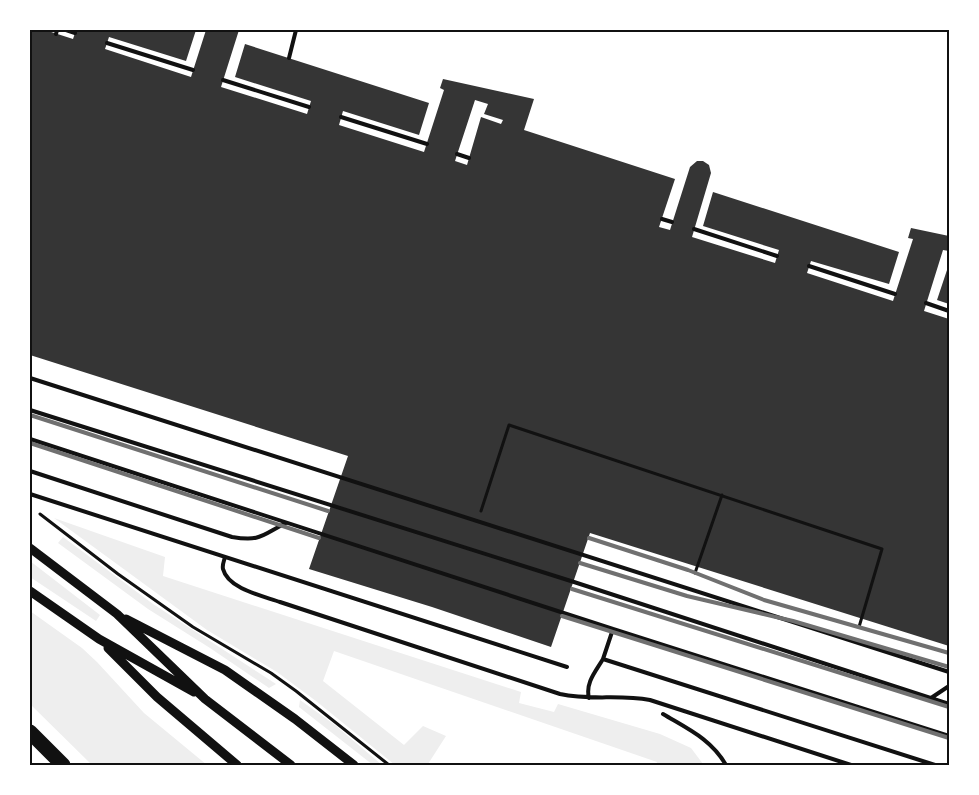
<svg xmlns="http://www.w3.org/2000/svg" width="979" height="795" viewBox="0 0 979 795" font-family="Ubuntu,sans-serif">
  <rect width="100%" height="100%" fill="#fff"/>
  <path fill="#eee" d="M54,518l111,39 -2,19 358,116 -2,11 35,9 4,-8 102,30 31,14 12,16 -47,1 1,-3 -323,-111 -11,30 81,64 19,-19 23,10 -18,28 1,1h-34l-79,-64 -39,-29 -70,-42z
    M63,537l90,67 123,80 -7,4 -59,-40 -62,-39 -90,-66z
    M30,561l70,54 -4,6 -66,-44z
    M30,611l52,37 15,14 47,51 63,52h-115l-62,-61z
    M300,700l35,25 47,40h-9l-74,-58z"/>
  <path fill="#353535" fill-rule="evenodd" d="M30,30h15l28,9 3,-9h120l-10,31 -77,-24 -4,12 86,28 15,-47h33l-18,57 86,27 4,-13 -76,-24 10,-33 184,59 -10,32 -76,-24 -4,14 85,27 20,-62 -4,-2 3,-9 91,20 -10,31 151,49 -16,48 11,3 20,-63 7,-6h6l6,4 2,8 -19,64 83,26 4,-13 -76,-24 10,-34 186,60 -10,32 -78,-23 -4,12 86,28 20,-62 -5,-1 3,-10 38,8v15l-6,-1 -19,61 25,8v327l-359,-113 -39,114 -119,-40 -123,-38 39,-113 -318,-101zM475,100l13,4 -4,10 19,6 -2,4 -20,-7 -14,48 -12,-4z
    M948,267h1v37l-12,-4z"/>
  <g fill="none" stroke-linecap="round" stroke-linejoin="round">
    <path stroke="#111" stroke-width="3" d="M481,511l28,-86 373,124 -23,78
      M40,514l78,60 75,53 78,46 25,18 93,74
      M695,573l27,-78"/>
    <path stroke="#111" stroke-width="4" d="M66,30l9,3
      M56,34l1,-4
      M107,43l86,27
      M289,58l7,-28
      M223,80l86,27
      M341,117l86,27
      M457,154l12,4
      M662,219l10,3
      M694,229l83,27
      M809,266l86,28
      M926,303l23,8
      M30,378l919,294
      M30,410l544,172 375,122
      M30,439l583,190 336,107
      M30,471l202,66c29,5 30,-2 54,-14
      M30,494l537,173
      M225,557c-1,4 -3,8 -2,12 5,20 40,27 57,33l280,92c31,7 58,0 90,6l201,65
      M613,629l-10,30 332,106
      M589,698c-4,-15 7,-27 14,-39
      M931,698l18,-12
      M663,714c25,15 48,25 63,51"/>
    <path stroke="#111" stroke-width="9" d="M30,548l87,66 88,85 86,66
      M30,591l69,48 95,53
      M126,619l99,51 70,49 59,46
      M108,648l49,49 80,68"/>
    <path stroke="#111" stroke-width="15" d="M30,732l33,33"/>
    <path stroke="#707070" stroke-width="4" d="M30,415l298,96
      M30,443l289,95
      M589,538l99,32 76,30 185,53
      M580,563l107,33 106,25 156,46
      M572,589l377,118
      M562,616l387,122"/>
  </g>
  <rect width="979" height="795" fill="none" stroke="#ffffff" stroke-width="62"/>
  <rect x="31" y="31" width="917" height="733" fill="none" stroke="#111" stroke-width="2"/>
</svg>
